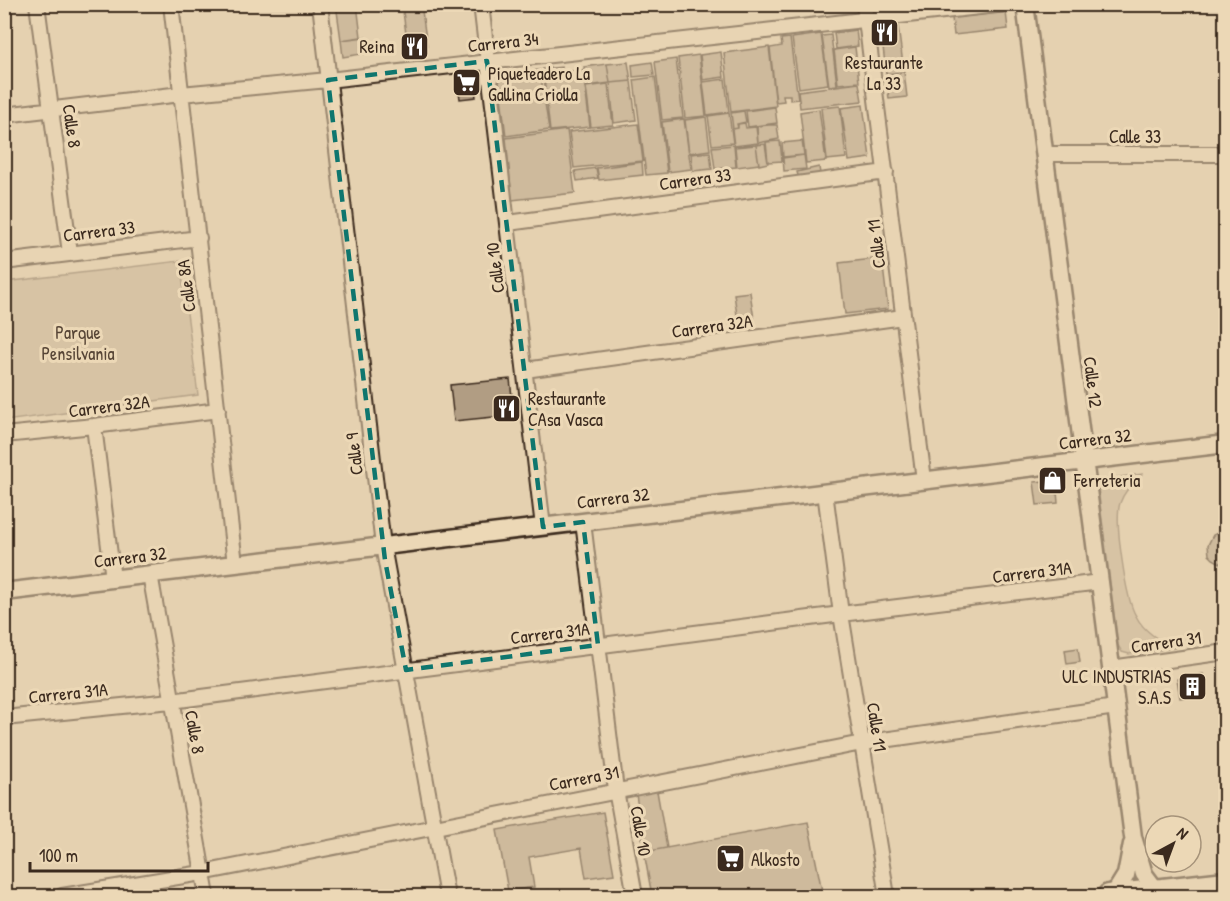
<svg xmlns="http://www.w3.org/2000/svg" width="1230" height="901" viewBox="0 0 1230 901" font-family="'Patrick Hand',sans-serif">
  <rect width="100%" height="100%" fill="#e5d1b0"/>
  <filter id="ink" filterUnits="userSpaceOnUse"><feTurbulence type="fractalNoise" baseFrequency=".0167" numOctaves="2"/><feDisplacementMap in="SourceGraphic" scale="12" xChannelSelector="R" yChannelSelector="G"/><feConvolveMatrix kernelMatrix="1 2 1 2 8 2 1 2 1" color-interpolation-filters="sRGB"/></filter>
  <g filter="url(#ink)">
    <path fill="#c6b295" stroke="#806e5a" stroke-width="1.5" d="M180,261l18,134 -193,26v-139z
      M1142,474c-9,8 -18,17 -22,29 -6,18 6,97 16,113 8,16 23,24 38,32l-45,6 -7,-2 -4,-7 -20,-157 3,-7 4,-2z"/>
    <path fill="#b19d83" stroke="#3b2a1e" stroke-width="1.5" d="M336,4h21l4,33 -20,3z
      M402,4h19l6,42 -19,3z
      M1006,12l2,17 -54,6 -2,-17z
      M898,26l6,46 -18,2 -5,-46z
      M856,30l2,16 -22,3 -2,-16z
      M821,34l7,50 -29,4 -7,-50z
      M831,35l6,50 -8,1 -7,-50z
      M365,37l3,16 -25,4 -2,-17z
      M790,38l8,61 -8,1v-5h-7l1,6 -8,1 -6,-54 12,-2 -1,-7z
      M769,47l7,59 -45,6 -7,-59z
      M855,47l4,35 -21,2 -4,-34z
      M721,52l3,25 -21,3 -3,-25z
      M699,55l7,61 -21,2 -7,-60z
      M676,59l7,59 -21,2 -7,-58z
      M628,62l3,19 -21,2 -3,-19z
      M652,62l2,13 -21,2 -1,-12z
      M607,64l3,19 -23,3 -3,-19z
      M562,67v5l21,-2 7,57 -40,4 -7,-62z
      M540,70l9,60 -43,6 -7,-55 4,-8z
      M904,72l3,25 -18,2 -3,-25z
      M473,74l3,23 -16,2 -3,-23z
      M655,77l12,96 -21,2 -12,-95z
      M725,79l4,33 -22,3 -4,-33z
      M631,81l5,39 -22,3 -4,-40z
      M859,83l3,18 -62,7 -2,-17z
      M608,84l5,41 -22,2 -5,-40z
      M863,105l7,53 -21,3 -8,-53z
      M840,106l6,52 -19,2 -6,-52z
      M775,107l2,16 -29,4 -2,-16z
      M819,109l7,52 -20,2 -6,-51z
      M744,111l2,11 -9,2 1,4 -5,1 -2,-16z
      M729,113l4,30 -21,2 -4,-29z
      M706,117l4,33 -21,3 -4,-33z
      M684,119l7,50 -23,3 -6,-50z
      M745,123l1,5 10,-1 2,16 -24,3 -2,-17 6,-1v-4z
      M638,124l5,37 -69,7 -5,-36z
      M769,125h8l2,14 -21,4 -1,-17z
      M567,130l8,63 -63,7 -6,-62z
      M780,141l2,20 -14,1 -2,-20z
      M802,141l2,14 -21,2 -1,-14z
      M765,144l3,19 -9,2 -3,-20z
      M734,145l2,22 -21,2 -3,-22z
      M756,145l3,19 -22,3 -2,-20z
      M710,152l2,17 -19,2 -2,-17z
      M804,155l2,14 -22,2 -1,-13z
      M642,162l1,13 -44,5 -2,-12z
      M819,167l1,7 -21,5 -2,-7z
      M596,168l2,10 -21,3 -2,-10z
      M882,258l6,51 -43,5 -6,-51z
      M750,292l4,27 -16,3 -4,-28z
      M510,379l4,36 -60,6 -4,-36z
      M1056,480l2,23 -21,2 -3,-23z
      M1222,531h4v33h-4l-9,-5 -4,-4 -1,-10 5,-10z
      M1078,648l2,14 -13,2 -2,-14z
      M1203,674l4,20 -27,4 -3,-19z
      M657,791l10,57 -23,4 -8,-58z
      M603,812l11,62 -28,4 -5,-30 -52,9 5,30 -26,4 -11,-61z
      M808,822l15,74h-171l-8,-44z
      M549,890l1,6h-26v-1z"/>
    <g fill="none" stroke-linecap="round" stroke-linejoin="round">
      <defs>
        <path id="minor" d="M37,4l33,249
          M171,4l64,560
          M320,4l63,542 64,350
          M481,4l62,523
          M864,4l60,476
          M4,115l177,-21 147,-14 678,-76
          M1044,154h182
          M508,223l378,-51
          M4,262l195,-24
          M525,370l378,-53
          M94,426l19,153
          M4,435l90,-9 124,-16
          M825,492l16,122 46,282
          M583,522l33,268 19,106
          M150,574l57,322
          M1111,668l115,-16
          M4,718l167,-17 670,-87 259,-32
          M62,896l140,-23 660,-130 254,-36"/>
        <path id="tertiary" d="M1025,4l108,833 11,37 12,16
          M4,592l1222,-148
          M1113,896l13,-21 6,-31"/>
        <path id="trunk" d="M1109,896l117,-13"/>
      </defs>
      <use href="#minor" stroke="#3b2a1e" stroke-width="18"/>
      <use href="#tertiary" stroke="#3b2a1e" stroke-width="21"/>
      <use href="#trunk" stroke="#3b2a1e" stroke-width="27"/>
      <use href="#minor" stroke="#ecd8b6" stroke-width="14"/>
      <use href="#tertiary" stroke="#ecd8b6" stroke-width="16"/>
      <use href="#trunk" stroke="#ecd8b6" stroke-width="22"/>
    </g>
  </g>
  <path d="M0 0H1230V901H0ZM487,61l56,466 40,-5 15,123 -192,25 -21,-110 -57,-480z" fill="#e5d1b0" fill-opacity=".55" fill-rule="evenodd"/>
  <path fill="none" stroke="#0f766e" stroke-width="4.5" stroke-dasharray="12 8" stroke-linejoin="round" d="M487,61l56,466 40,-5 15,123 -192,25 -21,-110 -57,-480z"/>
  <defs>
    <symbol id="restaurant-square" viewBox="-11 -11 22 22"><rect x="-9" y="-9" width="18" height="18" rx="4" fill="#3b2a1e" stroke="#ecd8b6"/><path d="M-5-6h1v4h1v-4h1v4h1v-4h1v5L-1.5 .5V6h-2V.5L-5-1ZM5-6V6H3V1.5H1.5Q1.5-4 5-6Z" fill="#fff"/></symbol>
    <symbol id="supermarket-square" viewBox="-11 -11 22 22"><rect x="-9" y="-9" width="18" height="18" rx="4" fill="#3b2a1e" stroke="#ecd8b6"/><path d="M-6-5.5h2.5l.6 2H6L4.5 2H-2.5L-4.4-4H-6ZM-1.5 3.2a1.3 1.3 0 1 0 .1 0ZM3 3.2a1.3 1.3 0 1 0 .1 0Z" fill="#fff"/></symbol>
    <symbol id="shop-square" viewBox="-11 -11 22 22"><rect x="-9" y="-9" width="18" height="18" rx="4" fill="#3b2a1e" stroke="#ecd8b6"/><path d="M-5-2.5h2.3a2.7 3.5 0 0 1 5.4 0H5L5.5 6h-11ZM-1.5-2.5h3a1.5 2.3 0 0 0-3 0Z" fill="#fff"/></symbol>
    <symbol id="building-square" viewBox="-11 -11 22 22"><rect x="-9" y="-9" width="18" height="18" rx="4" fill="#3b2a1e" stroke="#ecd8b6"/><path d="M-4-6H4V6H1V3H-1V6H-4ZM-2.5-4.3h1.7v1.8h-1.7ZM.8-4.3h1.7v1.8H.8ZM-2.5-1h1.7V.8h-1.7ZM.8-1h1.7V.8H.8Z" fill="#fff"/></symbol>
  </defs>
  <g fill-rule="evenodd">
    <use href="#restaurant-square" x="868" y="16" width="33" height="33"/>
    <use href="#restaurant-square" x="398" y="30" width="33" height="33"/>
    <use href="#supermarket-square" x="450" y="66" width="33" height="33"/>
    <use href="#restaurant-square" x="490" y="392" width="33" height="33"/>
    <use href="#shop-square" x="1036" y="464" width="33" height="33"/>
    <use href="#building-square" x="1176" y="670" width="33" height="33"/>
    <use href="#supermarket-square" x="714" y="842" width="33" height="33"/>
  </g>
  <g text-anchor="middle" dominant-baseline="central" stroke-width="6" stroke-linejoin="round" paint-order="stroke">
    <g font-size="18" fill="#3b2a1e" stroke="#ecd8b6">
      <text transform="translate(503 42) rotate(-6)">Carrera 34</text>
      <text transform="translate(72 126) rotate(82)">Calle 8</text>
      <text x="1135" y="136">Calle 33</text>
      <text transform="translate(695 179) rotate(-8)">Carrera 33</text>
      <text transform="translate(99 231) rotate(-7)">Carrera 33</text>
      <text transform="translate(876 244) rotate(-97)">Calle 11</text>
      <text transform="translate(495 268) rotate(-97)">Calle 10</text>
      <text transform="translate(186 286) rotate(-97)">Calle 8A</text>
      <text transform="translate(712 326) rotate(-8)">Carrera 32A</text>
      <text transform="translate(1093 382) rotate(83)">Calle 12</text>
      <text transform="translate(109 406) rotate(-7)">Carrera 32A</text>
      <text transform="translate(1095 439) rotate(-7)">Carrera 32</text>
      <text transform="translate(354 454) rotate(-97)">Calle 9</text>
      <text transform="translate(613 498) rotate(-7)">Carrera 32</text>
      <text transform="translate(130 557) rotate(-7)">Carrera 32</text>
      <text transform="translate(1032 572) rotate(-7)">Carrera 31A</text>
      <text transform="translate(550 633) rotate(-7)">Carrera 31A</text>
      <text transform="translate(1166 642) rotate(-8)">Carrera 31</text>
      <text transform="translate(68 693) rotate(-6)">Carrera 31A</text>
      <text transform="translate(877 727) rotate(81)">Calle 11</text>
      <text transform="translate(195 732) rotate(80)">Calle 8</text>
      <text transform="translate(584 778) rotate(-11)">Carrera 31</text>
      <text transform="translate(641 831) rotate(80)">Calle 10</text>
    </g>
    <g font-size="18" fill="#3b2a1e" stroke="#ecd8b6" text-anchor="start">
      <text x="394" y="46" text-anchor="end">Reina</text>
      <text x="884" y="62" text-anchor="middle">Restaurante<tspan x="884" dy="21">La 33</tspan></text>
      <text x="488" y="73">Piqueteadero La<tspan x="488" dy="21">Gallina Criolla</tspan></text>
      <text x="528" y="398">Restaurante<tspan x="528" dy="21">CAsa Vasca</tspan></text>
      <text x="1074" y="480">Ferreteria</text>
      <text x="1171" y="676" text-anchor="end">ULC INDUSTRIAS<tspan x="1171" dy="21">S.A.S</tspan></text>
      <text x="751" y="859">Alkosto</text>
    </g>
    <g font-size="18" fill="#574536" stroke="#ecd8b6">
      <text x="78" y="332">Parque<tspan x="78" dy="21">Pensilvania</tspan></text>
    </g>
  </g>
  <rect width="1230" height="901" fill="none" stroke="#ecd8b6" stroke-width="24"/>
  <rect x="12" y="12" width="1206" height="877" fill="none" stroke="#3b2a1e" stroke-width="2" filter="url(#ink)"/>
  <g transform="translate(1173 844) rotate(41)"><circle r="28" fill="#ecd8b6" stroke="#a59279" stroke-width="1.5"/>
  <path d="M0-4.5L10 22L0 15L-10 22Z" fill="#3b2a1e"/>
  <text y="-9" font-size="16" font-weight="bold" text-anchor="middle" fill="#3b2a1e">N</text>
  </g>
  <path d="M30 862v9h178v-9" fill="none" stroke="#3b2a1e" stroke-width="3"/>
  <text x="39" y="862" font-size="18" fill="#3b2a1e" stroke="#ecd8b6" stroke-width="4.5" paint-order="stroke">100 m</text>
</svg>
